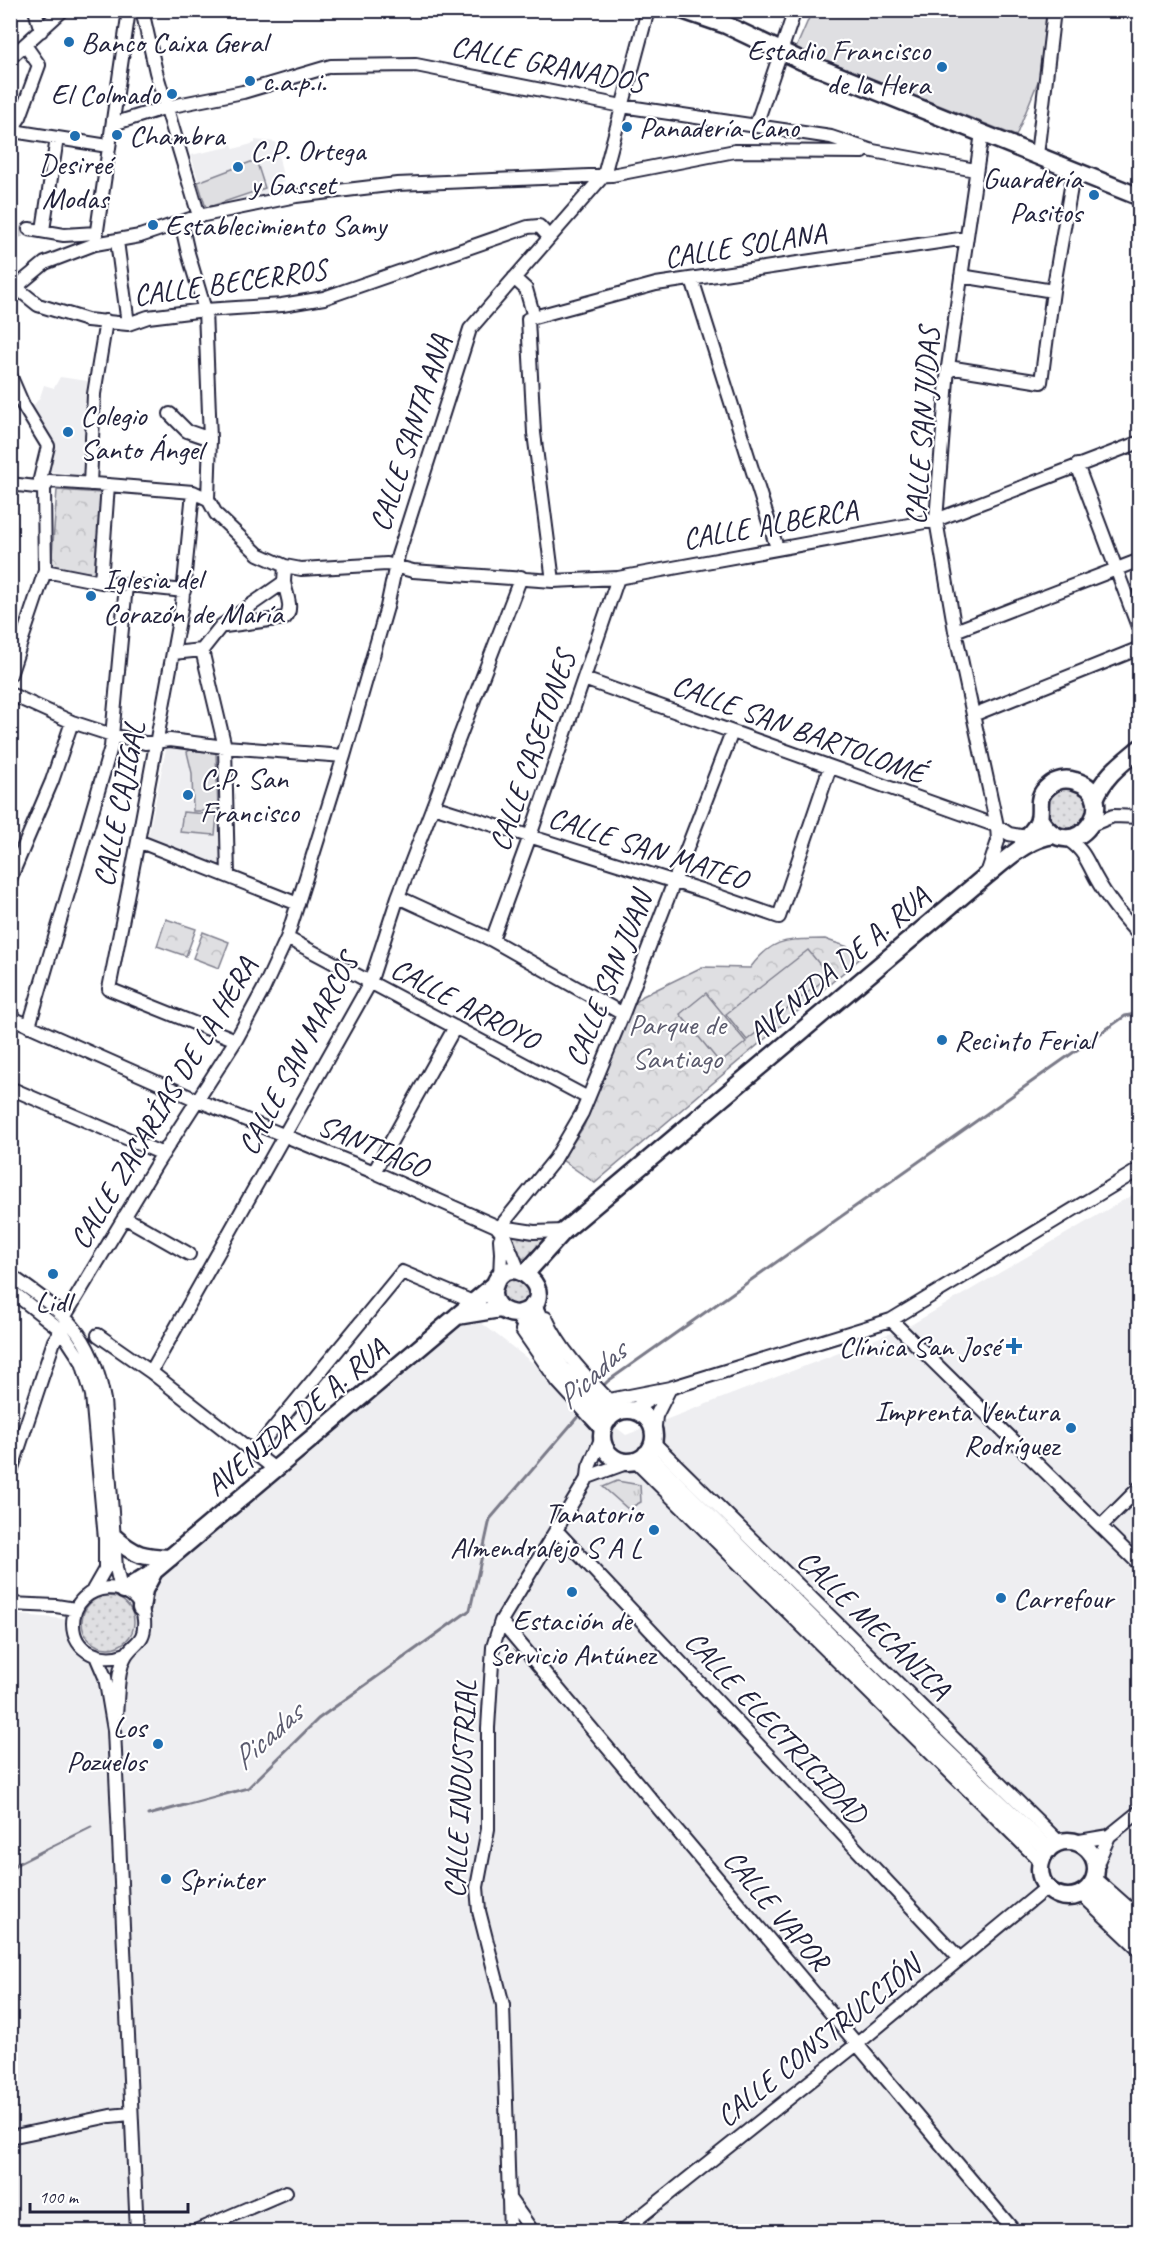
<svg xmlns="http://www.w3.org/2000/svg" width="1150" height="2242" viewBox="0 0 1150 2242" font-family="Caveat,sans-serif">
  <defs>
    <pattern id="grass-tufts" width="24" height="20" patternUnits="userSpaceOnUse" patternTransform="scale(1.5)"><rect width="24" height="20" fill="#dfdfe2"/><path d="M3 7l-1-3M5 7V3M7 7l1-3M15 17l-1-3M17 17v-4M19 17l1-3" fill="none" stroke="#bfbfc3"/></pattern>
    <pattern id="park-crowns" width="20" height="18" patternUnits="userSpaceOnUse" patternTransform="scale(1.5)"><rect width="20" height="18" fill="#dfdfe2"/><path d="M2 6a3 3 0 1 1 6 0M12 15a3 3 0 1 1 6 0" fill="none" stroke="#bfbfc3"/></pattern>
    <pattern id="garden-dots" width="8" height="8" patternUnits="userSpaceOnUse" patternTransform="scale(1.5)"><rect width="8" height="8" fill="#dfdfe2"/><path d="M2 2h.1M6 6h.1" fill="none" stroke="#bfbfc3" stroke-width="1.8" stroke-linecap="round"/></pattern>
  </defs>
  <rect width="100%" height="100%" fill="#fff"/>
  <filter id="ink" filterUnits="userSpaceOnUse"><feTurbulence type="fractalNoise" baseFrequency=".0167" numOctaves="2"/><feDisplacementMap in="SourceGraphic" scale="12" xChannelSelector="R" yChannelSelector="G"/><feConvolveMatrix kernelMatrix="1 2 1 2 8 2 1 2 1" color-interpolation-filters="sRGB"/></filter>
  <g filter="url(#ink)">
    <path fill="#eeeef1" d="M255,140l21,2 8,40 -5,2 2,7 -75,17 -15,-53 38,-8v-4h2l3,6 21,-6z
      M60,377l34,5 -7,94 -40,-5 7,-27 -23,-35 9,-12 4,-12 10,3z
      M162,745l55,8 5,116 -6,-6 -68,-25 18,-89z
      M1139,1191v1040h-1128l-1,-617 98,9 363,-308 155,120 283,-109z"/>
    <path fill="url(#grass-tufts)" stroke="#80808e" stroke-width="1.5" d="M617,1481l23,4 1,17 -13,7 -25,-22z"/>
    <path fill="url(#park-crowns)" stroke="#80808e" stroke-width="1.5" d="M57,490l45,3 -8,80 -43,-4z
      M166,919l30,10 -10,27 -29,-10z
      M203,932l26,10 -10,26 -26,-10z
      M825,939c15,6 25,7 39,16l-269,228 -33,-23 22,-34 49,-121 10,-9 59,-29 48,1c24,-32 38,-28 75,-29z"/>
    <path fill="url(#garden-dots)" stroke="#80808e" stroke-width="1.5" d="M1048 808a20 20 0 1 1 40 0a20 20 0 1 1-40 0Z
      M511,1234l37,2 -21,24 -10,-4z
      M501 1293a14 14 0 1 1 28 0a14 14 0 1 1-28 0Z
      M82 1622a26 26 0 1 1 52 0a26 26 0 1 1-52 0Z"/>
    <path fill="#dfdfe2" stroke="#80808e" stroke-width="1.5" d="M812,11h236l-7,63 -25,62 -220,-88z
      M256,160l9,28 -59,20 -8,-26z
      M190,750l26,3 2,58h-25l-1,-38 -5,-21z
      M183,812l34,3 -2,20 -35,-3z
      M808,950l21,26 -82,64 -21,-26z
      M706,993l40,49 -26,21 -40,-49z"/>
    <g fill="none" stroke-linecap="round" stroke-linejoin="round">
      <path stroke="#7a7a88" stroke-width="3" d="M602,1387l6,-6 517,-365 15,-3
        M148,1815l100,-27 70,-69 152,-109 20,-91 91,-106
        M10,1871l7,-7 74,-37"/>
      <path stroke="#d3d3d8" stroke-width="12" stroke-dasharray="12 6" stroke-linecap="butt" d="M10,234l19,-5"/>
      <defs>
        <path id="street" d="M35,10l6,21
          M142,10l14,62 43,144
          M10,58l53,-48
          M113,124l54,-17 76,-15 88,-26 85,-1 206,41 209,31 42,14 102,19
          M756,125l39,-115
          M13,131l95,15
          M10,132l10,-15 19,-52 -14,-20
          M982,133l-34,234 -12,153 19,111 42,195 1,15 -11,33
          M1037,155l17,-145
          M181,222l7,31 17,57 5,129 -2,60
          M29,229l35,6 32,-2
          M43,230l14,-92
          M117,241l11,83
          M95,244l34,-234
          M961,276l92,15
          M514,278l12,11 8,28 -6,2 6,114 19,148
          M692,279l85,269
          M18,289l4,-7 23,-19 50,-19 45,-8 59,-20 97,-20 101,-12 215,-9 123,-24 128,1
          M18,289l20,16 49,15 41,4 20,-7 57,-7 77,-5 42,-7 204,-71 11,-1 10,11
          M534,317l122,-33 310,-46
          M948,367l93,15 12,-91 21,-121
          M10,375l13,30 25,41 -8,33 4,9 -34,-4
          M170,414l17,17 23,8
          M1077,465l63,167
          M90,484l4,-90 12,-73
          M108,485l85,7 15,7 8,15 42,40 27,12 16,3 86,-5 26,7 140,10 65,-3 318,-58 204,-78
          M193,492l-11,112 -44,237 -29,148 127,51
          M101,582l7,-97 -59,-4 -5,7 1,83 56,11 83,9
          M225,626l60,-8c9,-9 1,-24 -1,-36
          M955,631l185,-71
          M202,650l23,97 3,129
          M173,653l29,-3 19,-24 63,-44 1,-16
          M10,675l35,-104
          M584,679l413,147 12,8 17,3
          M10,694l62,28 40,13 33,8 25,-3 55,7 119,9
          M973,715l167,-67
          M433,806l271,85 75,26 51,-150
          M1091,825l22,-9 27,1
          M1065,838c19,11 21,22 31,40 12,22 27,40 44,58
          M138,841l160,63
          M10,879l42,-98 20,-59
          M398,897l94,43 131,74
          M287,938l301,160
          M492,940l38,-104 88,-258
          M10,1017l187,83 177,72 122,54 9,11 14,34
          M29,1026l82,-279 15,-162
          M10,1088l153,66
          M374,1172l81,-145
          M124,1217l65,37
          M496,1226l38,6 30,-1
          M500,1227l55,-68 27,-46 41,-99 109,-282
          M10,1275c54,38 82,57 94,125l12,168 5,21
          M500,1277l1,-24 -1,-14
          M10,1290l51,40 21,32 10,33 13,144v30l-12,21
          M65,1316l92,-153 79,-123 27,-50 24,-52 57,-182 43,-149 11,-52 72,-226 134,-154 44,-165
          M546,1318c17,38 46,64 74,94
          M891,1320l249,245
          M522,1330l36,52 45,49
          M98,1335l53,37 125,98
          M151,1372l219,-389 28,-86 123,-320
          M609,1400l61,-12 221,-68 249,-151
          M630,1411l34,-19
          M654,1435l2,-19 14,-28
          M653,1442l406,400
          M254,1452l148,-180 71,30
          M635,1461l405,400
          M10,1474l44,-133 7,-11
          M588,1477l41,-15
          M1101,1526l39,-39
          M556,1530l404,429
          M10,1604l46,2 19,3
          M501,1621l514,611
          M96,1656l9,21 9,53 23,502
          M116,1714c2,-18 1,-44 10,-59 8,-13 20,-13 18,-35 -3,-45 -71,-41 -71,4 0,29 30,39 53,30
          M1074,1842l35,-6
          M1096,1866l13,-30 31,-25
          M1095,1878l45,40
          M1081,1894l59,56
          M10,2137l100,-21 20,-2
          M508,2197l25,35
          M193,2232l93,-40
          M510,2232l-7,-227 -24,-94 -2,-24 11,-58v-101l5,-81 8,-26 87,-144 1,-10 13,-30
          M621,2232l236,-188 189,-156"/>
        <path id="secondary" d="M682,10l44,15 76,36 338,136
          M1095,799c9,-23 26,-35 45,-51
          M1023,842c5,-7 14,-14 16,-23 3,-12 -4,-22 10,-33 7,-6 17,-8 26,-5 51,14 -2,94 -36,37
          M526,1273l38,-42 423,-356c20,-16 41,-37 67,-40
          M533,1305l11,24 -2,10
          M518,1314c51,-14 -11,-72 -24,-27 -5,16 9,27 24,27l14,20 10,5 19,29 48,51
          M457,1316l43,-7
          M602 1436a26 26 0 1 1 52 0a26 26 0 1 1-52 0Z
          M646,1454l267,266 135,130
          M115,1538c20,18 29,19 55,20
          M124,1590l29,-18 341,-287
          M141,1608l3,-18 9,-17
          M1040 1869a28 28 0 1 1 56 0a28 28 0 1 1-56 0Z
          M1089,1888l51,44"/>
      </defs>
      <use href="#street" stroke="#22223b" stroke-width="16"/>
      <use href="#secondary" stroke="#22223b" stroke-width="21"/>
      <use href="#street" stroke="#fff" stroke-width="12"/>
      <use href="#secondary" stroke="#fff" stroke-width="16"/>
    </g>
  </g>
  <g fill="#1f6fb2" stroke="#fff" stroke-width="2">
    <circle cx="69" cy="42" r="6"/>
    <circle cx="942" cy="67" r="6"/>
    <circle cx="250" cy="81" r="6"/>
    <circle cx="172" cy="94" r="6"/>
    <circle cx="627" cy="127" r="6"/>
    <circle cx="117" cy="135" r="6"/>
    <circle cx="75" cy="136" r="6"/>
    <circle cx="238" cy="167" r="6"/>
    <circle cx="1094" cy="195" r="6"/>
    <circle cx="153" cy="225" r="6"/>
    <circle cx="68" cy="432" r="6"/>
    <circle cx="91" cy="596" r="6"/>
    <circle cx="188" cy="795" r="6"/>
    <circle cx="942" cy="1040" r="6"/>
    <circle cx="53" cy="1274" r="6"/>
    <path d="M1011 1337h6v6h6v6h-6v6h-6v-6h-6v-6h6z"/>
    <circle cx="1071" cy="1428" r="6"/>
    <circle cx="654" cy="1530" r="6"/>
    <circle cx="572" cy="1592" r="6"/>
    <circle cx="1001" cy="1598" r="6"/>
    <circle cx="158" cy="1744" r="6"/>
    <circle cx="166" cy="1879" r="6"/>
  </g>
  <g text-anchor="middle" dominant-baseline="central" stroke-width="4.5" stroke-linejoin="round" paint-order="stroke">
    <g font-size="30" fill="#22223b" stroke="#fff" text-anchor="start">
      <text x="81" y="42">Banco Caixa Geral</text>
      <text x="930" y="50" text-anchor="end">Estadio Francisco<tspan x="930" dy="34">de la Hera</tspan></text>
      <text x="262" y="81">c.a.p.i.</text>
      <text x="160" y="94" text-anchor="end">El Colmado</text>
      <text x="639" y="127">Panadería Cano</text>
      <text x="129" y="135">Chambra</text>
      <text x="250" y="150">C.P. Ortega<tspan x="250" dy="34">y Gasset</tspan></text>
      <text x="75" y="164" text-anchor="middle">Desireé<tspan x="75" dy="34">Modas</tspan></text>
      <text x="1082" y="178" text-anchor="end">Guardería<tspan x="1082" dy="34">Pasitos</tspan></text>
      <text x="165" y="225">Establecimiento Samy</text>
      <text x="80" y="415">Colegio<tspan x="80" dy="34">Santo Ángel</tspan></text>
      <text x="103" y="579">Iglesia del<tspan x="103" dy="34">Corazón de María</tspan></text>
      <text x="200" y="778">C.P. San<tspan x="200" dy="34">Francisco</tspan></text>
      <text x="954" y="1040">Recinto Ferial</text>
      <text x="53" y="1302" text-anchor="middle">Lidl</text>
      <text x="1000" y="1346" text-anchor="end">Clínica San José</text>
      <text x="1059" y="1411" text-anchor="end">Imprenta Ventura<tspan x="1059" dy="34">Rodríguez</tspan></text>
      <text x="642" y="1513" text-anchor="end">Tanatorio<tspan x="642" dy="34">Almendralejo S A L</tspan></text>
      <text x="1013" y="1598">Carrefour</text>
      <text x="572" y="1620" text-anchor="middle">Estación de<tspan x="572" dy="34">Servicio Antúnez</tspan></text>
      <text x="146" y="1727" text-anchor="end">Los<tspan x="146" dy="34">Pozuelos</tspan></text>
      <text x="178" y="1879">Sprinter</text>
    </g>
    <g font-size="30" fill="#22223b" stroke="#fff">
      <text transform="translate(548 64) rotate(11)">CALLE GRANADOS</text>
      <text transform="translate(745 245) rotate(-9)">CALLE SOLANA</text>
      <text transform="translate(230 282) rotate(-8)">CALLE BECERROS</text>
      <text transform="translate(922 426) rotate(-86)">CALLE SAN JUDAS</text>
      <text transform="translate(410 433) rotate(-72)">CALLE SANTA ANA</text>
      <text transform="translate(770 524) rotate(-10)">CALLE ALBERCA</text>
      <text transform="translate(799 729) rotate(20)">CALLE SAN BARTOLOMÉ</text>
      <text transform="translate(532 751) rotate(-71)">CALLE CASETONES</text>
      <text transform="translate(119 804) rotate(-79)">CALLE CAJIGAL</text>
      <text transform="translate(648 848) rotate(18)">CALLE SAN MATEO</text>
      <text transform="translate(838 965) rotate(-40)">AVENIDA DE A. RUA</text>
      <text transform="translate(608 979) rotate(-68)">CALLE SAN JUAN</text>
      <text transform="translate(465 1004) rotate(28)">CALLE ARROYO</text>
      <text transform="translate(298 1054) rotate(-62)">CALLE SAN MARCOS</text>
      <text transform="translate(163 1103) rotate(-59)">CALLE ZACARÍAS DE LA HERA</text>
      <text transform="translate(373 1146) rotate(23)">SANTIAGO</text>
      <text transform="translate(296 1417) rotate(-40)">AVENIDA DE A. RUA</text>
      <text transform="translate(874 1624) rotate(44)">CALLE MECÁNICA</text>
      <text transform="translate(776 1727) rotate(47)">CALLE ELECTRICIDAD</text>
      <text transform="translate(460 1789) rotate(-87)">CALLE INDUSTRIAL</text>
      <text transform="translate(777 1910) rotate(50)">CALLE VAPOR</text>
      <text transform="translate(818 2041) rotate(-39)">CALLE CONSTRUCCIÓN</text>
    </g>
    <g font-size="30" fill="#5b5b6d" stroke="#fff">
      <text x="677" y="1024">Parque de<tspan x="677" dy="34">Santiago</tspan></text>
    </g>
    <g font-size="32" font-style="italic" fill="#5c5c6f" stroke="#fff">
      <text transform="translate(591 1375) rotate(-43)">Picadas</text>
      <text transform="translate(267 1736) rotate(-42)">Picadas</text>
    </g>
  </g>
  <rect width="1150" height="2242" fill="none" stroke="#fff" stroke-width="36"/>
  <rect x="18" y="18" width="1114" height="2206" fill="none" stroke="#22223b" stroke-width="2" filter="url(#ink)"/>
  <path d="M30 2203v9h158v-9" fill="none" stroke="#22223b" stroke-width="3"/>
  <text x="39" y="2203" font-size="18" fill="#22223b" stroke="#ffffff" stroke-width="4.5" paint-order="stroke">100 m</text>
</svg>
